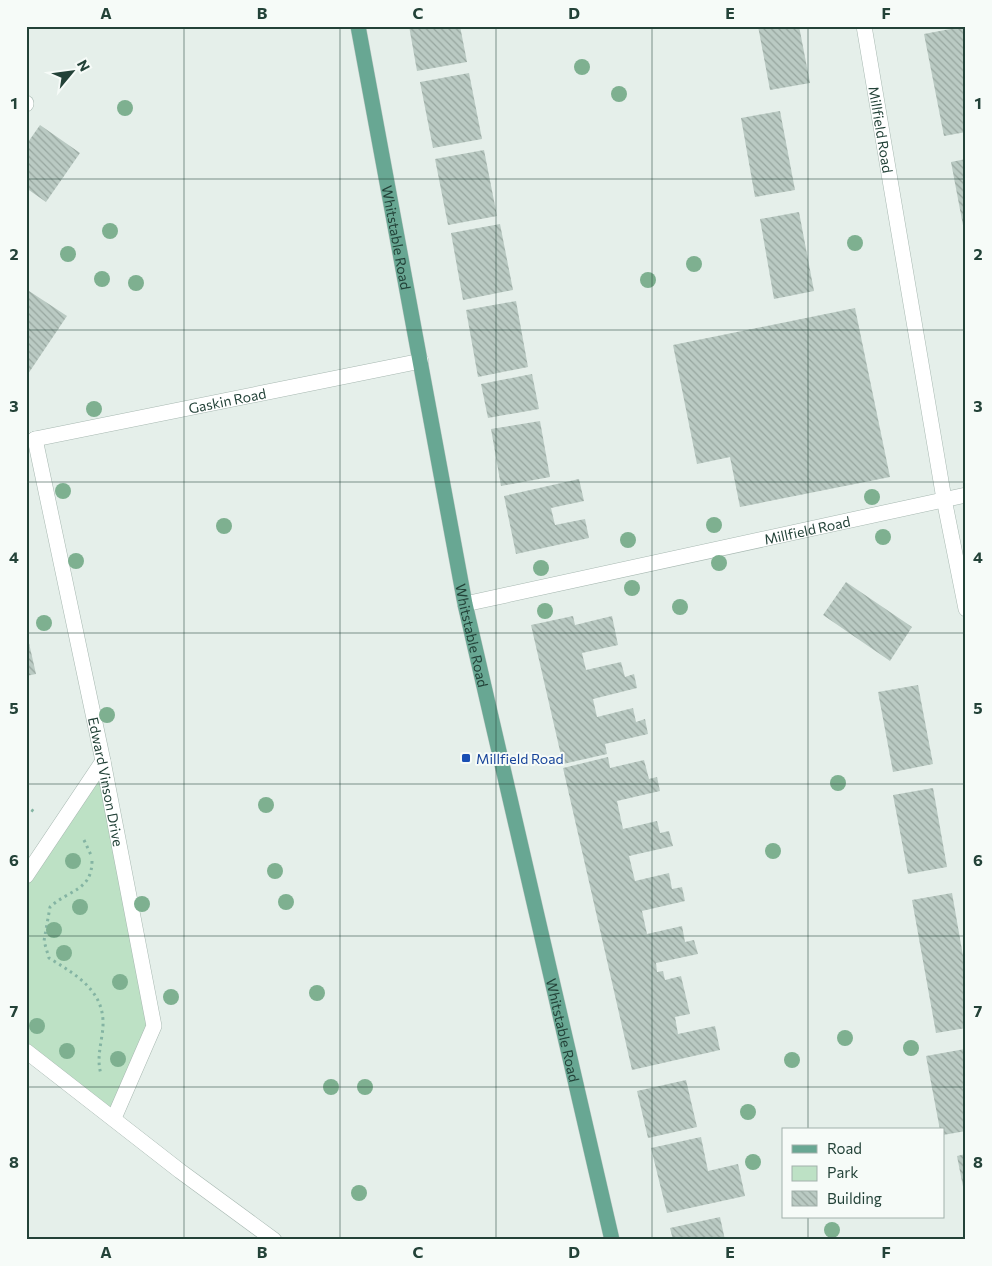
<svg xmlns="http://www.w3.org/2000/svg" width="992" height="1266" viewBox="0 0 992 1266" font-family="Commissioner,sans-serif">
  <defs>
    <pattern id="building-back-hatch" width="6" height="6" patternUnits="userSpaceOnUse" patternTransform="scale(1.25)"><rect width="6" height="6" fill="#bacac3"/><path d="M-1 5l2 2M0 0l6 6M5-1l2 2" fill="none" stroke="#97a69f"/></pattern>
  </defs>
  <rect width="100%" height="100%" fill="#e5efea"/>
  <path fill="#bde1c5" d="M103,761l51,265 -40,92 -88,-67v-175z"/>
  <path fill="url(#building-back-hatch)" d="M409,26h51l7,36 -50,9z
    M758,26h41l11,57 -40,7z
    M966,26v106l-22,4 -20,-102z
    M469,73l13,66 -49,9 -13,-66z
    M780,111l15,79 -40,7 -14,-79z
    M40,125l40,28 -34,49 -20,-14v-43z
    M484,150l13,66 -49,9 -13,-66z
    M966,159v77h-1l-14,-74z
    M799,212l15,79 -40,8 -14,-80z
    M500,224l13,66 -50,10 -12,-67z
    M26,289l41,27 -41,61z
    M516,301l12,66 -50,10 -12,-67z
    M855,308l35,169 -150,30 -10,-50 -33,7 -24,-119z
    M532,374l7,35 -51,9 -7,-34z
    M540,421l10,56 -49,9 -10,-57z
    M579,479l5,22 -33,7 4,17 30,-6 4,19 -73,16 -12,-58z
    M846,582l66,45 -22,34 -67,-46z
    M573,616l2,9 37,-9 6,29 -36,8 4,17 35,-8 4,15 9,-3 3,14 -44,11 4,18 36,-9 3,14 9,-3 3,15 -43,10 2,10 -44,10 -32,-139z
    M26,630l10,44 -10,2z
    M918,685l15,79 -40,8 -15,-80z
    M608,757l2,11 34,-8 5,19 8,-2 3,14 -43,10 6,28 34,-8 3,12 9,-2 4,15 -44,10 6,25 34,-8 3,16 10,-2 3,14 -43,10 5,23 35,-8 3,16 9,-2 4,14 -42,9 1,9 6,-1 2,9 16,-4 9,38 -15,3 3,17 37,-8 5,24 -88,20 -69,-302z
    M933,788l14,79 -39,7 -15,-79z
    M952,893l14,80v55l-30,5 -24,-133z
    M965,1049l1,82 -23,4v-5h-3l-14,-74z
    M686,1080l11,47 -49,11 -11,-47z
    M701,1137l7,34 30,-7 7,32 -78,17 -16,-65z
    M966,1154v43h-1l-8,-41z
    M720,1217l5,23h-52l-3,-12z"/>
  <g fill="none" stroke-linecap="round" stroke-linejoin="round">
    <defs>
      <g id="minor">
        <path id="s1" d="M864,26l80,473 22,110"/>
        <path d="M26,103v1"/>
        <path id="s2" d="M35,439l68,322 51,265 -40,92"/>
        <path id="s3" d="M35,439l386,-78"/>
        <path id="s4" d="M465,604l501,-109"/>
        <path d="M26,876l77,-115"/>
        <path d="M26,1051l154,120 94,69"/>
      </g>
      <g id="major">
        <path id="s5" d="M358,26l107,578 147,636"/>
      </g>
    </defs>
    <use href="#minor" stroke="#a7b8b1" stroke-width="16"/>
    <use href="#major" stroke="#c1cac7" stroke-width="16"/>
    <path stroke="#84b4a3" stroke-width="3" stroke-dasharray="2.5 4" stroke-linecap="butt" d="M26,806l10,7
      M84,840l7,15
      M92,861c0,30 -24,29 -42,46l-6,34 5,17c31,19 60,36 53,77 -2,14 -5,26 -1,39"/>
    <use href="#minor" stroke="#fff" stroke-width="15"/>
    <use href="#major" stroke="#68a793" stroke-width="15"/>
  </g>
  <g fill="#7eb090">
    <circle cx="582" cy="67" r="8"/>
    <circle cx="619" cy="94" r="8"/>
    <circle cx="125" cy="108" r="8"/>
    <circle cx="110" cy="231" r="8"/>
    <circle cx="855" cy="243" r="8"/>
    <circle cx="68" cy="254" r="8"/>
    <circle cx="694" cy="264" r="8"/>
    <circle cx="102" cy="279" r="8"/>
    <circle cx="648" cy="280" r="8"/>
    <circle cx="136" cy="283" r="8"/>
    <circle cx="94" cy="409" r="8"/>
    <circle cx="63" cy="491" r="8"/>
    <circle cx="872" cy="497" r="8"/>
    <circle cx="714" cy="525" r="8"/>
    <circle cx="224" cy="526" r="8"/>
    <circle cx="883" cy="537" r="8"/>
    <circle cx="628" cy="540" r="8"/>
    <circle cx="76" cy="561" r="8"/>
    <circle cx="719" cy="563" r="8"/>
    <circle cx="541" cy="568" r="8"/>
    <circle cx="632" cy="588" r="8"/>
    <circle cx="680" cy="607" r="8"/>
    <circle cx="545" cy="611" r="8"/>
    <circle cx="44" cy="623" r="8"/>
    <circle cx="107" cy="715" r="8"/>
    <circle cx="838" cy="783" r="8"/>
    <circle cx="266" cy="805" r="8"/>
    <circle cx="773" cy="851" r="8"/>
    <circle cx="73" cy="861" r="8"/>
    <circle cx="275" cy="871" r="8"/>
    <circle cx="286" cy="902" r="8"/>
    <circle cx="142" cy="904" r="8"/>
    <circle cx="80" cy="907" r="8"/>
    <circle cx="54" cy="930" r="8"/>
    <circle cx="64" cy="953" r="8"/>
    <circle cx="120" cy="982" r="8"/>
    <circle cx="317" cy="993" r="8"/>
    <circle cx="171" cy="997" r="8"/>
    <circle cx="37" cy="1026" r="8"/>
    <circle cx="845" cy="1038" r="8"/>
    <circle cx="911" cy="1048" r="8"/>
    <circle cx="67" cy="1051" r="8"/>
    <circle cx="118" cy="1059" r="8"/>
    <circle cx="792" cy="1060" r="8"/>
    <circle cx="331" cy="1087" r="8"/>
    <circle cx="365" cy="1087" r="8"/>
    <circle cx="748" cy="1112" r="8"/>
    <circle cx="753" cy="1162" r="8"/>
    <circle cx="359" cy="1193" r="8"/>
    <circle cx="832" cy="1230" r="8"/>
  </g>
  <path fill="none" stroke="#234238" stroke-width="1" stroke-opacity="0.55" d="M184,26v1214M340,26v1214M496,26v1214M652,26v1214M808,26v1104M26,179h940M26,330h940M26,482h940M26,633h940M26,784h940M26,936h940M26,1087h940M808,1217v23"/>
  <rect fill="#1a4fb4" stroke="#f6fbf8" stroke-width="2" x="461" y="753" width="10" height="10" rx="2.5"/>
  <g text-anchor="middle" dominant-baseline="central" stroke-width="4" stroke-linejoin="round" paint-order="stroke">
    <g font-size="14" fill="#234238" stroke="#f6fbf8">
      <text stroke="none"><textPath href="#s1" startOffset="105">Millfield Road</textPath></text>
      <text stroke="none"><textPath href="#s5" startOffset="215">Whitstable Road</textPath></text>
      <text stroke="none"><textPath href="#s3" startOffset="196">Gaskin Road</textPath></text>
      <text stroke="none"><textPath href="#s4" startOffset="350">Millfield Road</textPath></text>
      <text stroke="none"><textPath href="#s5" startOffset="620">Whitstable Road</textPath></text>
      <text stroke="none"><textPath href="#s2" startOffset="350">Edward Vinson Drive</textPath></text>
      <text stroke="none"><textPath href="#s5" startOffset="1025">Whitstable Road</textPath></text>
    </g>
    <g font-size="14" fill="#164399" stroke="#f6fbf8" text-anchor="start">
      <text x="476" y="758">Millfield Road</text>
    </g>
  </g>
  <rect width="992" height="1266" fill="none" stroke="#f6fbf8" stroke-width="55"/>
  <rect x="782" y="1128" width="162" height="90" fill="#f6fbf8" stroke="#a2b1ab"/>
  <rect x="792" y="1145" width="25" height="8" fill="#68a793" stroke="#a2b1ab"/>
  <text x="827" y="1154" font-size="15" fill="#234238">Road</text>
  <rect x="792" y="1166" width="25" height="15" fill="#bde1c5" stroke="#a2b1ab"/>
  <text x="827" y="1178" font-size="15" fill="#234238">Park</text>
  <rect x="792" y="1191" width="25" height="15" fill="url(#building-back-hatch)" stroke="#a2b1ab"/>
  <text x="827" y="1204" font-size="15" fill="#234238">Building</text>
  <g transform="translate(72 72) rotate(61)" stroke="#f6fbf8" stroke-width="4" paint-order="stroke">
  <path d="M0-4L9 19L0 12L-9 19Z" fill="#234238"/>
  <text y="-8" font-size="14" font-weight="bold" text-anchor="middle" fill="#234238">N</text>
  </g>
  <rect x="28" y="28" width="936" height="1210" fill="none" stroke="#234238" stroke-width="2"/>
  <g font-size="16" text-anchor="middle" font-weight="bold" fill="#234238">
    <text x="106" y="19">A</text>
    <text x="262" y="19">B</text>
    <text x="418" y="19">C</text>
    <text x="574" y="19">D</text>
    <text x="730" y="19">E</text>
    <text x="886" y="19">F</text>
    <text x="14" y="109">1</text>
    <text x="978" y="109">1</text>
    <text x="14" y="260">2</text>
    <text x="978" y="260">2</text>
    <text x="14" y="412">3</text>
    <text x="978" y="412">3</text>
    <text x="14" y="563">4</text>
    <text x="978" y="563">4</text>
    <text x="14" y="714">5</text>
    <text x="978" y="714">5</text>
    <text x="14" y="866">6</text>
    <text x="978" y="866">6</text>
    <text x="14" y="1017">7</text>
    <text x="978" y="1017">7</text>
    <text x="14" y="1168">8</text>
    <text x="978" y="1168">8</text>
    <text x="106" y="1258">A</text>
    <text x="262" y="1258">B</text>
    <text x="418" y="1258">C</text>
    <text x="574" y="1258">D</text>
    <text x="730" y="1258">E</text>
    <text x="886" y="1258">F</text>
  </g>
</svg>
